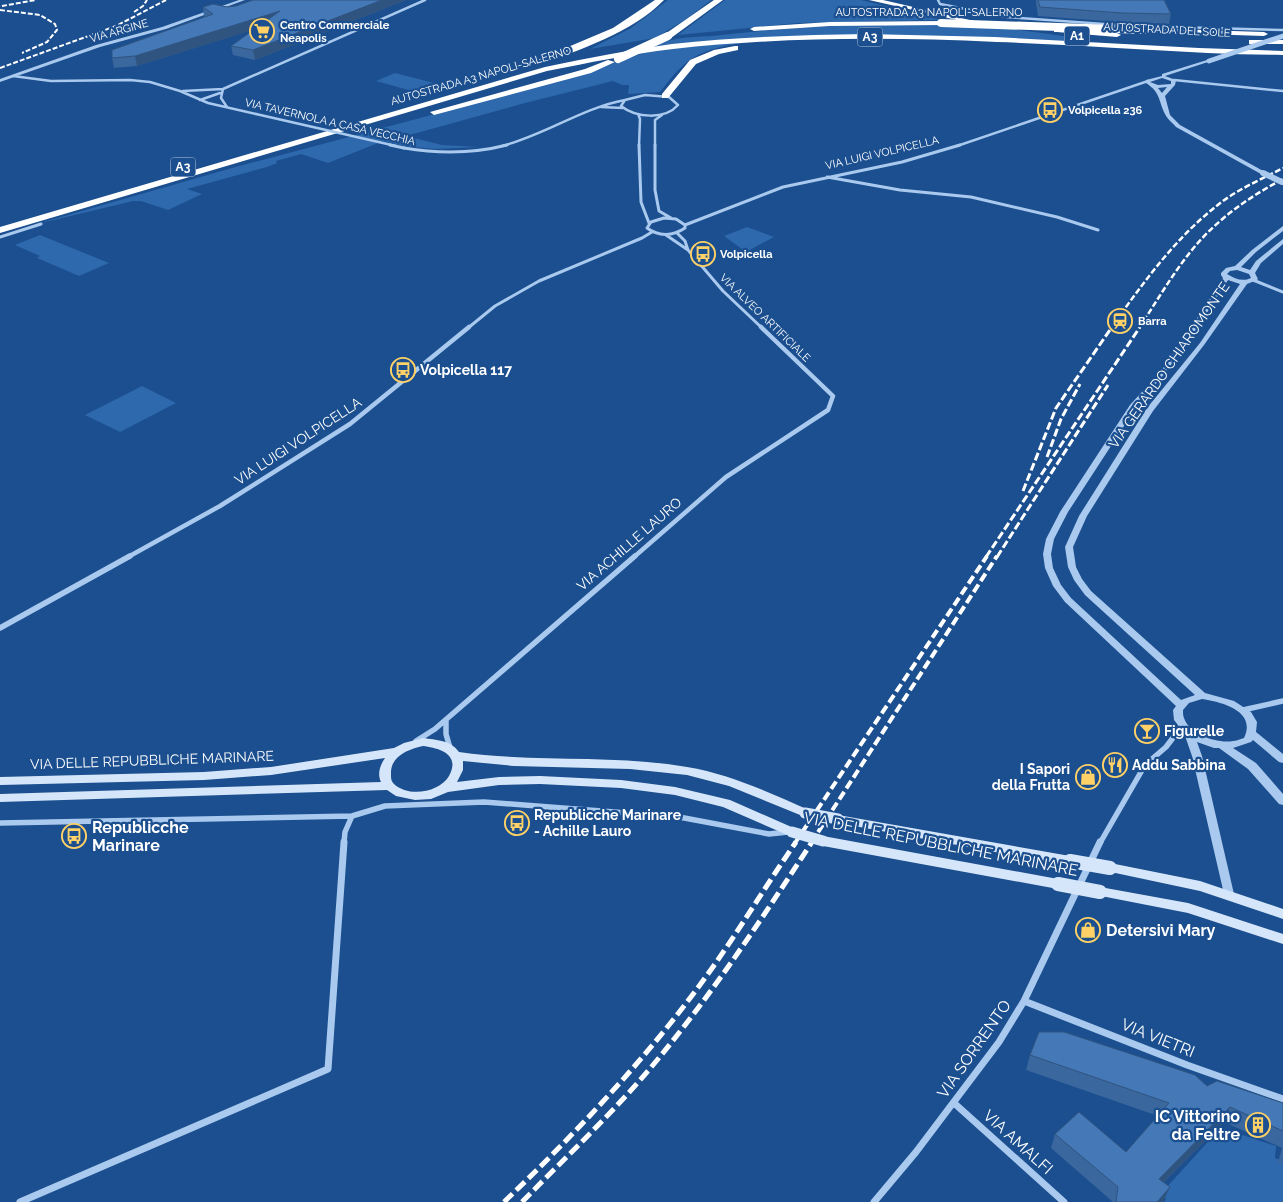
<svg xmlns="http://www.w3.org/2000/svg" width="1283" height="1202" viewBox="0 0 1283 1202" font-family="Raleway,sans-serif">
  <rect width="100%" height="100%" fill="#1b4f8f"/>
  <path fill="#2e69ad" d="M668,0h43l-23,18 -33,20 -65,11 41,-21z
    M725,0h136l81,20 -144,3 -120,12z
    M899,24l85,1 94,13 1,4c-142,-5 -282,-12 -423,4 14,-9 39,-9 56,-10 62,-7 124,-11 187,-12z
    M768,40c-27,3 -60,5 -82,23 -10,8 -18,19 -26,29l-32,2 1,-9h-7l-9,-4 -88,22 -119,33 36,9 37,2 -44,2 -31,-3 -21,-5 -55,22 -27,-9 -25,7 1,2 -10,4 -80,22 15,5 -34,16 -27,-9h-8l-100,24 199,-57 334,-89 78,-26 26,-5z
    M395,73l43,11 -19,9 -43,-12z
    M747,227l27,10 -28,15 -22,-16z
    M40,235l69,28 -30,13 -42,-18 3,-2 -25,-11z
    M142,386l34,17 -56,29 -35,-17z
    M1227,1130l49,16 -1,12 8,3v41h-119l2,-3 -14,-11 12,2 52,-57z"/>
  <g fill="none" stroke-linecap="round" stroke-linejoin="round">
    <path stroke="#a9c9ee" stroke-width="2.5" d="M938,0l2,4 67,13 111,8
      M1139,26l144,4
      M13,76l38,5 79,-1 20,2 30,9 28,12 48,11
      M1174,80l109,11
      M183,91l40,-2
      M645,95l24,2 9,8c-13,15 -42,13 -57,1l4,-6z
      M200,100l20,-7
      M227,107l-6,-9 2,-9 202,-89
      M601,107l22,1
      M638,114l2,5 -1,27
      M502,146c43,-11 80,-38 123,-46
      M655,146v-26l7,-5
      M957,146l191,-65"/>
    <path stroke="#a9c9ee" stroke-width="3" d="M639,145l2,57 8,21
      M655,145v45l4,21 12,7
      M404,148c36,6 68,6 103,-3
      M827,177l73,13 71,7 86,20 41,13
      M664,218l12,1 9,6v3c-12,8 -26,9 -38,0l4,-6z
      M685,225l98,-38 119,-25 58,-17
      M677,233l8,8 3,9
      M666,235l22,15 35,41 39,37
      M0,237l41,-13
      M1253,280l30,12
      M468,328l27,-22 44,-25 103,-43 10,-6"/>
    <path stroke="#a9c9ee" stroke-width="4.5" d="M128,557l92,-51 130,-82 119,-97
      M634,557l92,-80 102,-67 5,-14 -72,-69"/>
    <path stroke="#a9c9ee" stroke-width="5.5" d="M0,628l130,-72
      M1243,710l40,-9
      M446,720v14l4,14
      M416,741l19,-12 200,-173
      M0,823l352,-7 33,-10 99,-4 195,15 90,17 19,-2
      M344,843l1,-11 7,-16
      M1100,843l45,-78 21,-18 16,-21"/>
    <path stroke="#a9c9ee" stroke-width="7" d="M1024,1001l163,64 96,34
      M954,1103l110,99
      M20,1202l308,-133 16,-227
      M874,1202l42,-50 83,-110 25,-41 76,-159"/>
    <path fill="#a9c9ee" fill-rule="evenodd" d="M239,0h6l-79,29 -66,18 -100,35v-3l96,-34 66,-18z
      M1207,60l4,1 -46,15 11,4 -1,5 -10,11 5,19 10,10 85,47v2h-4l-85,-47c-3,-4 -9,-8 -11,-13 -7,-14 -4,-21 -19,-31v-3l16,-4v-2zM1162,78l9,3v3l-13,1 -8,-3zM1167,87l-5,6 -4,-5z
      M1283,226v5l-27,21 -15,15 9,3 6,-9 27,-22v5l-22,19 -6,10 3,6 -1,1 -10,4 -43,61 -51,66 -66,105 -14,31 3,20 6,12 9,12 114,102 29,8 17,11 6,10 -1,10 27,22v9l-4,-1 -26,-22 -2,2 -18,6 23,15 27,31v11l-4,-1 -31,-35 -29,-21h-5l-17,-6 5,14 32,138 -1,3 -4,1 -4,-1 -1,-3 -32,-138 -8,-23 -10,-13 -1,-10 3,-4 -111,-104 -12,-16 -8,-18 -2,-14 3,-15 14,-27 70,-107 31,-34 22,-31 40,-62 -2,-3v-2l5,-5 9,-2 17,-16zM1237,270l12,4 2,4c-8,4 -16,1 -24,-4l3,-3zM1228,280l12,4 -40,59 -53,65 -68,108 -14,31 3,20 6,13 11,15 110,100 -14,5 -110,-102 -10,-13 -8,-17 -2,-14 3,-15 14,-27 69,-106 28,-33 23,-31zM1202,699c20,3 55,12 42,39 -4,1 -8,3 -11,3 -16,3 -44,-7 -49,-23 -1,-2 -1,-5 -1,-8l6,-7z"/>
    <path fill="#d6e6fa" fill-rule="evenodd" d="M423,738c13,2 28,2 36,14 76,11 153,2 228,15 43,7 83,26 122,43l2,3 -2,3 -4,1 -76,-31 -42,-11 -57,-6 -116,-3 -51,-5v9l-6,12 42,-5 41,-1 81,4 54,7 55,13 66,29 2,3 -2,3 -4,2 -69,-30 -48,-12 -54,-7 -81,-4 -41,1 -51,7 -17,7 -16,1 -19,-4 -9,-6 -387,12v-8l381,-12c-4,-8 -1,-17 4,-24l-114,17 -67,5 -204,5v-8l204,-5 67,-5 123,-19 10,-5zM423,746c16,2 38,8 26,30 -9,16 -40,22 -55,8 -3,-3 -3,-6 -3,-10 -1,-18 18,-25 32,-28z
      M838,815l232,41 4,2 2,3 -2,3 -4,2 -232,-43 -4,-1 -2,-3 2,-3z
      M823,836l235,43 4,2 2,3 -2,3 -4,2 -235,-43 -4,-2 -2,-3 2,-3z
      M1110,863l90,18 83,28v10l-83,-28 -94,-20 -2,-3 2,-3z
      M1100,887l88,16 95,31v10l-95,-31 -92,-18 -2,-3 2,-3z"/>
    <path fill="#fff" fill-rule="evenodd" d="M655,0h9c-31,32 -86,51 -127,65l-7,-2 83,-35z
      M714,0h9l-52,38h-6v-4z
      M869,0h14l100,23 -4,2z
      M941,21l4,2 -1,2 -114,1 -76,5 -4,-2 4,-2 76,-5z
      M1054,28l63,5 4,2 -4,2 -60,-5h-3z
      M1141,28l123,4 4,2 -4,2 -120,-4h-3z
      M866,34l129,3 204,11 84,3v4c-96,-1 -191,-10 -286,-13 -108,-5 -217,-5 -324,7 -43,5 -85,14 -126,22l-547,162v-6l545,-160c42,-9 84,-17 127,-23 64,-7 129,-9 194,-10z
      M1249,40h34v4h-34z
      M735,46h3v4l-19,4 -23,10 -28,34h-6v-4l28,-34 24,-10z
      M608,60l7,2 -24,11 -157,42 -4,-3 155,-43z"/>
    <path stroke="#fff" stroke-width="2" stroke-dasharray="5 2" stroke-linecap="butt" d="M2,6l34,-6
      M0,10l40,5 15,9 2,6 -10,12 -25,11
      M134,12l9,-6 4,-6
      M0,68l116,-42 50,-26"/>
    <path stroke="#fff" stroke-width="2.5" stroke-dasharray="6 2.5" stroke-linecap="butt" d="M1111,328c32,-45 64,-90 108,-124 19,-15 43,-25 64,-36
      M1139,328c16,-24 31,-50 49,-73 25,-33 59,-57 95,-76"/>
    <path stroke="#fff" stroke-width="3" stroke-dasharray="8 3" stroke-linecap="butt" d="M1047,457l14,-38 19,-35
      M1023,491l33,-83 56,-81
      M986,557l154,-230
      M997,557l111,-172"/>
    <path stroke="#fff" stroke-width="4" stroke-dasharray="9 4" stroke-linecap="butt" d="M795,843l192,-287
      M811,843l186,-287"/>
    <path stroke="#fff" stroke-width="5" stroke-dasharray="12 5" stroke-linecap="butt" d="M504,1202c72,-69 142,-143 201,-224 32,-44 60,-91 91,-136
      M522,1202c46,-47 94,-92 136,-143 57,-69 105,-142 154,-217"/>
    <path stroke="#a9c9ee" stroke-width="2.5" d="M256,114l140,32"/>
    <path stroke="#a9c9ee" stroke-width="3" d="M390,145l14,3"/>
    <path stroke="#a9c9ee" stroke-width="5" d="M1209,61l74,-25"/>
    <path stroke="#a9c9ee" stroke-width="6" d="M1263,173l19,9"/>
    <path stroke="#d6e6fa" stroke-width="11" d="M805,813l33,6
      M792,832l31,9"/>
    <path stroke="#d6e6fa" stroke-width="14" d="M1070,861l40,7
      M1058,884l42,8"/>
    <path stroke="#fff" stroke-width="8" d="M941,23l203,7
      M618,59l50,-23"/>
  </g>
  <path fill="#3a679d" d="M253,0h153l-151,60 -22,-5 -2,-9 24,-17 -118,37 -23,2 -2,-10v-8l92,-33 -1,-10 10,-3 14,3 9,-1z
    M1036,0h128l7,14 -2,10 -49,-2 -82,-6 -2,-13z
    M1030,1055l177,31 76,17v61l-5,-2 4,-14 -58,-26 -60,60 -1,20h-50l-62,-54 4,-14 71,18 32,-36 -132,-46z"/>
  <path fill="#305480" d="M382,0h24l-151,60 -2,-10z
    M280,11l2,10 -145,45 -2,-10z
    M1230,1107l-6,15 -71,71 6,-14z
    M1170,1187l-7,15h-6z"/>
  <path fill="#4478b7" stroke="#305480" d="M253,0h129l-129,50 -22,-4 49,-35 -145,45 -23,2v-8l101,-36 -10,-7 10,-3 14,3 9,-1z
    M1038,0h126l7,14 -49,-1 -82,-6z
    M1039,1032h25l131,43 12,11 10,-5 66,22v28l-53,-24 -71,72 11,8 -13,15h-41l2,-15 -63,-53 24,-22 47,40 43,-49 -139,-48z"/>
  <defs>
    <symbol id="supermarket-ring" viewBox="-11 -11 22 22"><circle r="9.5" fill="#1b4f8f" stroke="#ffd166" stroke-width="1.5"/><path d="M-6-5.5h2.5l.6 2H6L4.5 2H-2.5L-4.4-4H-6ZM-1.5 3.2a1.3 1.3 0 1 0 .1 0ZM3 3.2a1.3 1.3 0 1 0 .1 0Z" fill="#ffd166"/></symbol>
    <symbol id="bus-ring" viewBox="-11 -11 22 22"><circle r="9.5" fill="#1b4f8f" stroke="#ffd166" stroke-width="1.5"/><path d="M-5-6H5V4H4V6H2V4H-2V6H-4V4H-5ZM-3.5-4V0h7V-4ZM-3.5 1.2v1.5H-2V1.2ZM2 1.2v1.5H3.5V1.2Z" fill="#ffd166"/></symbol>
    <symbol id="station-ring" viewBox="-11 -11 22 22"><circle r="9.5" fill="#1b4f8f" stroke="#ffd166" stroke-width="1.5"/><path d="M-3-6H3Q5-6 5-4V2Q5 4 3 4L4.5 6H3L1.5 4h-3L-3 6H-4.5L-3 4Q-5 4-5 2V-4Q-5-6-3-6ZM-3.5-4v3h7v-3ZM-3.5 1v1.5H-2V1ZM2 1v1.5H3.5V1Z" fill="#ffd166"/></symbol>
    <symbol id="bar-ring" viewBox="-11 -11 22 22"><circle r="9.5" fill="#1b4f8f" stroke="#ffd166" stroke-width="1.5"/><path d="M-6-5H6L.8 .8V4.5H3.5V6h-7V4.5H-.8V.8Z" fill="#ffd166"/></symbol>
    <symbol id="restaurant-ring" viewBox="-11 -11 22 22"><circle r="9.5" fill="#1b4f8f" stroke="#ffd166" stroke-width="1.5"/><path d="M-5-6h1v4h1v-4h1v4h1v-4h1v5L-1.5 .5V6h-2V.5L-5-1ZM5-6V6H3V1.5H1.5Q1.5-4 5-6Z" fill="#ffd166"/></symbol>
    <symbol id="shop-ring" viewBox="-11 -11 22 22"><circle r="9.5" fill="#1b4f8f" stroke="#ffd166" stroke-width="1.5"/><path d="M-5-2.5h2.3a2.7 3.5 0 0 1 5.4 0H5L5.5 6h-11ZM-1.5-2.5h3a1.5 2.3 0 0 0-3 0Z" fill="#ffd166"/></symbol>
    <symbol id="building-ring" viewBox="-11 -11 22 22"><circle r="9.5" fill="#1b4f8f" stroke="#ffd166" stroke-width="1.5"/><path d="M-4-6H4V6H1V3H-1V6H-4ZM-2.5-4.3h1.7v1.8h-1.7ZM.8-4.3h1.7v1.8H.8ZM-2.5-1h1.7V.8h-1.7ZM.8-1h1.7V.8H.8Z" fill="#ffd166"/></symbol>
  </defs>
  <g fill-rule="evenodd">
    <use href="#supermarket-ring" x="248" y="17" width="28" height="28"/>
    <use href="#bus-ring" x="1036" y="96" width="28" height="28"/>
    <use href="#bus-ring" x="689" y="240" width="28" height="28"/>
    <use href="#station-ring" x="1106" y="307" width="28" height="28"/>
    <use href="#bus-ring" x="389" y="356" width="28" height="28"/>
    <use href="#bar-ring" x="1133" y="717" width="28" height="28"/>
    <use href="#restaurant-ring" x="1101" y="751" width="28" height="28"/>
    <use href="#shop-ring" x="1074" y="763" width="28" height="28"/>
    <use href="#bus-ring" x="503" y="809" width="28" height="28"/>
    <use href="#bus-ring" x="60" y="822" width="28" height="28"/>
    <use href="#shop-ring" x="1074" y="916" width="28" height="28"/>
    <use href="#building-ring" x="1244" y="1111" width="28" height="28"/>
  </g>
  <g text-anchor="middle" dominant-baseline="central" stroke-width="4.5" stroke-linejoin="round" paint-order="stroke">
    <g font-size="11" fill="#fff" stroke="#1b4f8f">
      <text x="929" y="12">AUTOSTRADA A3 NAPOLI-SALERNO</text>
      <text transform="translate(1167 30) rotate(3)">AUTOSTRADA DEL SOLE</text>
      <text transform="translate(119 31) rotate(-16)">VIA ARGINE</text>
      <text transform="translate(481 76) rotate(-16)">AUTOSTRADA A3 NAPOLI-SALERNO</text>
      <text transform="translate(330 122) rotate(13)">VIA TAVERNOLA A CASA VECCHIA</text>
      <text transform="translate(882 153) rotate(-13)">VIA LUIGI VOLPICELLA</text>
      <text transform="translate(765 318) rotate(44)">VIA ALVEO ARTIFICIALE</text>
    </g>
    <g font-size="11" font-weight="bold" fill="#fff" stroke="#1b4f8f" text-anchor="start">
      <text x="280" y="25">Centro Commerciale<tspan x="280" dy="13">Neapolis</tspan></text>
      <text x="1068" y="110">Volpicella 236</text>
      <text x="720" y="254">Volpicella</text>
      <text x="1138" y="321">Barra</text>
    </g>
    <g fill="#1b4f8f" stroke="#bbcadd" stroke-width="1">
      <rect x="1064.5" y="26.5" width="25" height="19" rx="4"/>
      <rect x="857.5" y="27.5" width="25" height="19" rx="4"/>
      <rect x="170.5" y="157.5" width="25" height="19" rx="4"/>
    </g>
    <g font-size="12" font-weight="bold" fill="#fff">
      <text x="1077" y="36">A1</text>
      <text x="870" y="37">A3</text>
      <text x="183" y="167">A3</text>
    </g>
    <g font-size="14" fill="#fff" stroke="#1b4f8f">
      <text transform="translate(1169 365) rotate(-55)">VIA GERARDO CHIAROMONTE</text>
      <text transform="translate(298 441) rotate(-33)">VIA LUIGI VOLPICELLA</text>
      <text transform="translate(629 544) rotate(-41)">VIA ACHILLE LAURO</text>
      <text transform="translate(152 760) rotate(-2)">VIA DELLE REPUBBLICHE MARINARE</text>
    </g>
    <g font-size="14" font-weight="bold" fill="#fff" stroke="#1b4f8f" text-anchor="start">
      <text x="420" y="370">Volpicella 117</text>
      <text x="1164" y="731">Figurelle</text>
      <text x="1132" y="765">Addu Sabbina</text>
      <text x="1070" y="769" text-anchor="end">I Sapori<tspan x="1070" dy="16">della Frutta</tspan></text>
      <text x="534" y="815">Republicche Marinare<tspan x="534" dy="16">- Achille Lauro</tspan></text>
    </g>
    <g font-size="16" font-weight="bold" fill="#fff" stroke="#1b4f8f" text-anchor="start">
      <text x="92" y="827">Republicche<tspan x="92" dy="18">Marinare</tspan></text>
      <text x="1106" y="930">Detersivi Mary</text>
      <text x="1240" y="1116" text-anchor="end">IC Vittorino<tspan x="1240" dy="18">da Feltre</tspan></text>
    </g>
    <g font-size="16" fill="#fff" stroke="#1b4f8f">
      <text transform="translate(941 844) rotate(11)">VIA DELLE REPUBBLICHE MARINARE</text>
      <text transform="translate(1158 1038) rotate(22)">VIA VIETRI</text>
      <text transform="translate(974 1049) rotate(-55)">VIA SORRENTO</text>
      <text transform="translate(1018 1142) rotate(42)">VIA AMALFI</text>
    </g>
  </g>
</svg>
